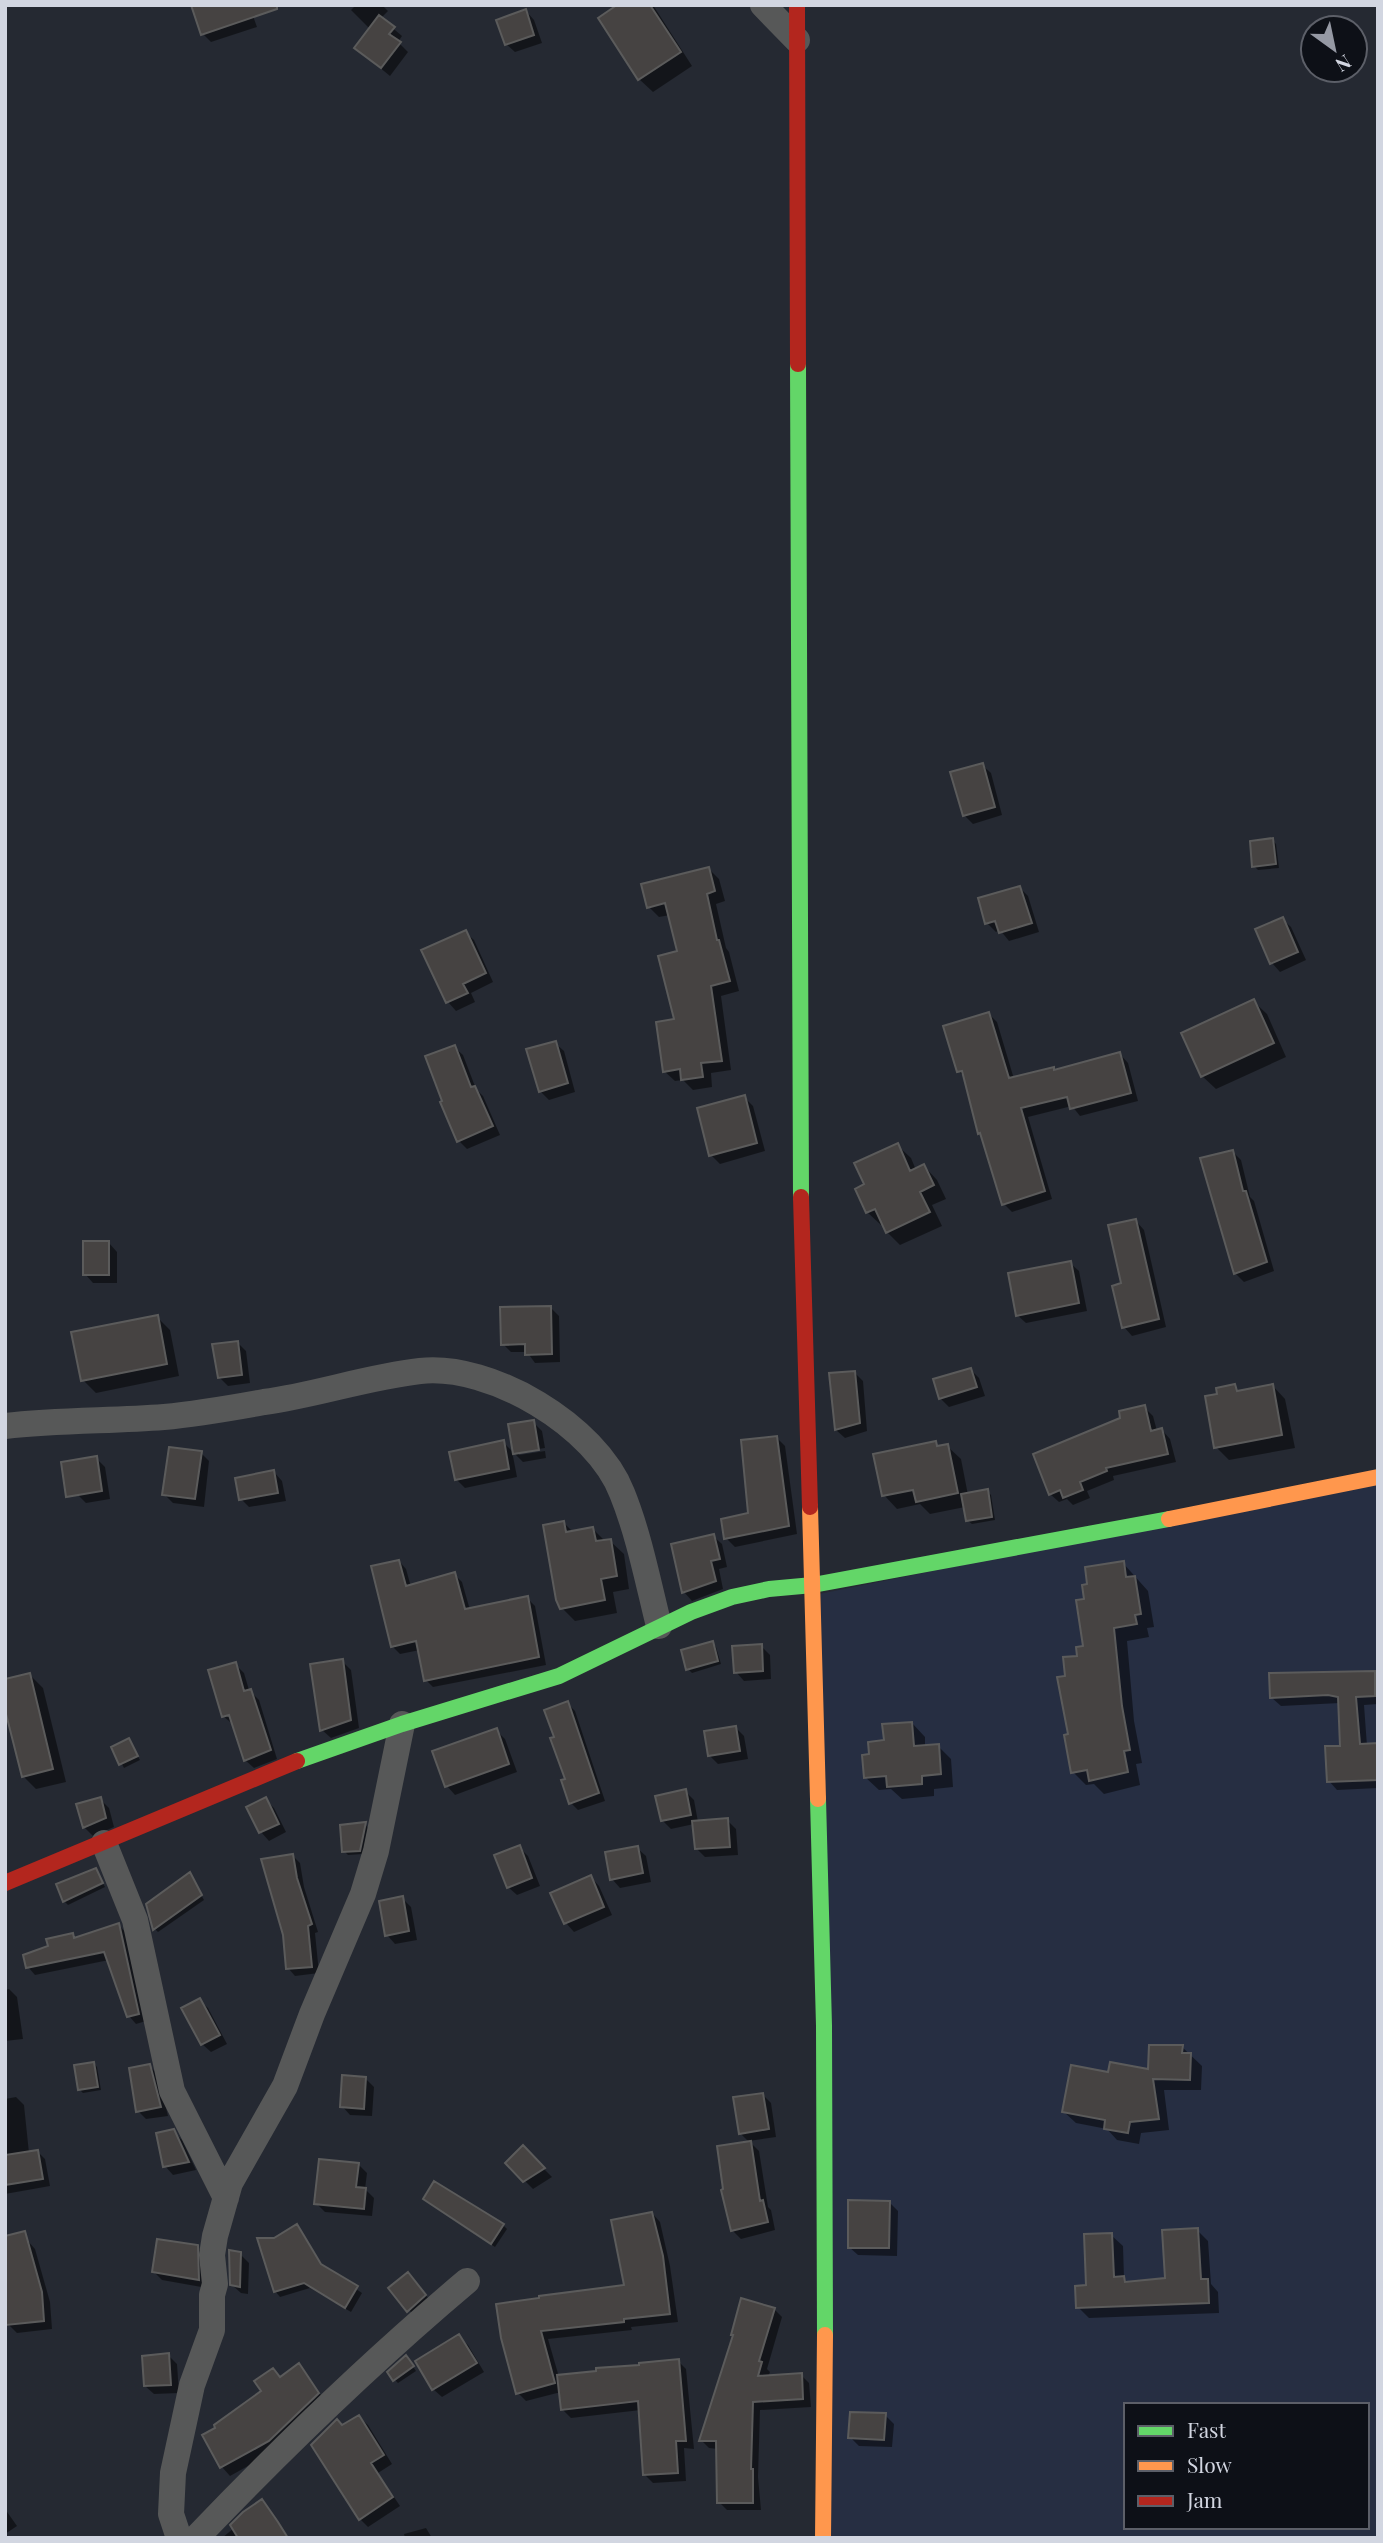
<svg xmlns="http://www.w3.org/2000/svg" width="1383" height="2543" viewBox="0 0 1383 2543" font-family="'Playfair Display',serif">
  <rect width="100%" height="100%" fill="#252932"/>
  <path fill="#262e42" fill-rule="evenodd" d="M1378,1481v1057h-562l3,-944zM1126,2405h241v122h-241z"/>
  <path fill="#0007" d="M249,5l8,22 -46,15 -8,-8z
    M356,5h26l6,6 -7,7 21,18 -4,6 10,10 -18,24 -34,-28 14,-19 -19,-19z
    M620,5h33l39,61 -39,26 -14,-13z
    M526,11l8,9 8,23 -27,9 -9,-8z
    M982,765l9,8 11,42 -29,9 -9,-9z
    M1272,840l4,4 3,24 -21,2 -4,-4z
    M709,869l10,10 6,22 -9,3 10,44 3,4 10,39 -18,5 10,74 -20,3 1,14 -19,3 -10,-10 -8,1 -11,-10 12,-50 3,-69 -9,-37 -11,2 -10,-10z
    M1020,888l8,8 11,36 -30,9 -9,-11 -4,2 -9,-9z
    M1282,919l9,8 15,33 -26,12 -8,-9z
    M465,932l9,8 19,42 -22,11 4,9 -19,9 -8,-9z
    M1253,1001l14,13 19,43 -70,32 -14,-13z
    M989,1014l8,8 17,57 39,-10 3,2 64,-17 8,9 10,38 -58,15 -8,-10 -44,11 24,82 -40,13 -8,-8 -21,-68 -4,-3 -13,-55 -8,-7z
    M555,1043l9,8 11,41 -26,8 -9,-9z
    M454,1047l9,8 13,34 7,7 17,39 -33,14 -8,-8z
    M744,1097l9,9 12,45 -45,13 -9,-9z
    M897,1145l14,13 5,12 8,-4 13,14 9,19 -14,6 10,21 -42,19 -13,-13 -3,-8 -3,1 -14,-13 -1,-27z
    M1232,1151l9,9 9,37 4,4 20,70 -30,11 -9,-9z
    M1136,1221l8,9 22,97 -34,9 -8,-9v-42z
    M109,1243l8,9v31h-24l-8,-9z
    M1070,1263l9,8 8,40 -61,12 -9,-8z
    M550,1307l9,9 1,46 -25,1 -8,-11h-16l-8,-8z
    M157,1317l13,13 9,46 -83,17 -13,-13z
    M237,1342l9,9 4,32 -22,3 -8,-8z
    M971,1370l8,8 6,18 -36,11 -9,-9z
    M854,1372l9,9 4,50 -22,7 -9,-8z
    M1272,1385l13,14 10,49 -66,12 -13,-13 3,-52 16,-9 5,6z
    M1144,1407l9,9 4,15 5,-1 8,9 6,23 -63,14 1,4 -27,11 3,7 -17,7 -6,-6 -8,3 -9,-8 72,-75z
    M533,1422l9,9 3,17 -26,4v3l26,-4 1,7 -23,4 -11,-11 5,26 -52,11 -9,-9 47,-37 12,12z
    M777,1438l8,8 12,88 -62,13 -9,-9 24,-24z
    M935,1442l5,5 7,-1 14,13 7,36 19,-4 4,4 4,25 -23,4 -4,-3 -3,-14 -35,7 -10,-10 -23,5 -13,-14z
    M201,1453l8,8 -5,46 -31,-4 -9,-9z
    M96,1458l9,9 5,32 -24,4 -9,-9z
    M274,1472l8,9 4,20 -37,6 -8,-8z
    M564,1523l9,9 20,-3 12,12h5l14,13 5,35 -16,3 4,21 -42,8 -13,-13z
    M713,1536l9,8 5,23 -8,2 4,20 -31,12 -8,-9z
    M399,1561l7,8 5,18 43,-13 8,8 8,28 57,-12 8,8 11,59 -113,22 -7,-7 -6,-30 -20,4 -8,-8z
    M1123,1563l25,28 6,36 -7,1 2,9 -22,4 7,80 8,42 -6,1 4,21 -36,9 -10,-10 -8,1 -13,-13 -6,-94 18,-30 1,-47z
    M712,1643l4,4 5,17 -29,9 -4,-4z
    M761,1646l9,9 1,24 -27,2 -8,-9z
    M342,1661l9,9 8,58 -28,10 -9,-8z
    M235,1664l9,9 5,17 10,10 18,59 -23,9 -9,-8 -11,-35 -10,-8 -13,-46z
    M1374,1673l4,3v28l-14,1 3,41h11v42l-41,2 -8,-9 12,-33 -1,-45 -59,3 -9,-8z
    M30,1675l13,13 23,94 -30,7 -13,-13z
    M567,1703l8,8 30,90 -27,9 -7,-7 -15,-65z
    M912,1723l13,14v10l13,-1 13,13 2,28 -19,2v7l-32,3 -11,-10 -12,1 -14,-13 21,-35z
    M736,1728l8,8 4,23 -30,5 -9,-9z
    M496,1730l9,9 12,33 -62,23 -8,-9z
    M129,1741l11,19 -16,8 -11,-20z
    M685,1791l9,9 4,22 29,-2 9,9 2,26 -33,2 -9,-9 -2,-24 -23,5 -9,-9z
    M100,1799l9,9 5,19 -21,9 -9,-9z
    M265,1799l9,9 12,24 -17,9 -8,-9z
    M365,1824l3,4 -5,26 -15,1 -4,-4z
    M519,1847l9,9 12,30 -23,9 -9,-8z
    M637,1848l9,8 5,26 -31,6 -8,-9z
    M293,1856l7,7 4,24 14,45 -3,1 4,40 -24,3 -7,-8z
    M95,1870l10,17 -37,18 -4,-4z
    M190,1875l14,25 -46,32 -3,-3z
    M591,1877l8,9 13,29 -38,17 -8,-9z
    M402,1898l9,9 6,33 -22,4 -8,-9z
    M119,1925l7,8 20,88 -10,3 -7,-8 -20,-56 -74,15 -7,-8 22,-19 22,-13 4,4z
    M9,1989l8,8 6,42 -18,2v-51z
    M199,2000l9,8 19,36 -16,8 -9,-8z
    M1182,2047l20,19 -1,24h-37l5,40 -28,3 -2,11 -22,-4 -10,-11 -31,-6 -12,-11 45,-38 41,-3z
    M94,2063l3,4 4,23 -18,3 -3,-3z
    M150,2066l8,9 10,41 -22,3 -8,-8z
    M365,2078l9,9 -2,29 -22,-1 -8,-9z
    M763,2095l8,8 5,34 -27,4 10,10 9,56 3,3 4,20 -34,9 -9,-9 18,-87 -10,-10z
    M16,2097l8,8 5,48 9,-1 7,7 5,27 -45,8v-95z
    M173,2131l9,9 14,30 -23,5 -8,-9z
    M523,2148l29,29 -19,12 -26,-26z
    M358,2164l9,9 -2,16 9,9 -2,18 -47,-4 -9,-9z
    M428,2202l75,23 4,4 -12,18z
    M890,2203l8,8 -1,45 -39,-1 -9,-8z
    M652,2213l8,9 10,44 8,56 -47,5 1,3 -84,9 11,38 119,-16 8,8 8,80 -10,-1 2,33 -33,2 -8,-8 -4,-65 -70,8 -9,-9 -1,-17 -35,9 -8,-8 -15,-56 124,-51z
    M297,2227l27,40 38,26 -11,19 -41,-24 -30,9 -5,-6 -1,-51z
    M1197,2230l11,11 3,43 7,8 1,21 -130,5 -11,-11 33,-72 12,11 1,32 5,6 38,-4z
    M27,2240l8,9 15,53 2,27 -35,4 -9,-9 -3,-77z
    M197,2247l8,9 2,32 -45,-8 -8,-8z
    M240,2254l9,9 -1,31 -7,-1 -9,-8z
    M408,2274l26,31 -17,14 -27,-31z
    M774,2309l8,8 -15,52 3,3 -2,5 33,-2 8,8 2,24 -51,3 -2,67 3,33h-34l-8,-8 -1,-53 -9,-1 -8,-8 34,-104z
    M459,2337l9,8 16,27 -42,25 -9,-8z
    M168,2355l9,9 2,29 -25,1 -9,-8z
    M409,2361l7,10 -18,12 -3,-3z
    M299,2366l27,36 -48,47 -48,27 -8,-9 -18,-31 14,-7z
    M885,2415l9,9 -2,23 -33,-1 -9,-9z
    M359,2417l9,8 24,39 -14,9 22,33 -32,21 -8,-8z
    M262,2501l27,37h-67l12,-10z
    M5,2509l12,17 -12,8z
    M426,2528l6,10h-27l-1,-4z"/>
  <path fill="#464342" stroke="#5b5b5b" stroke-width="2" d="M191,5h86v4l-76,26z
    M617,5h33l31,47 -43,28 -40,-62z
    M526,9l8,26 -29,10 -9,-25z
    M379,15l16,12 -6,7 12,8 -20,26 -27,-20z
    M983,763l12,44 -32,9 -13,-44z
    M1273,838l3,26 -24,3 -2,-26z
    M709,867l6,24 -8,3 10,46h2l11,41 -19,5 11,75 -21,2 2,14 -22,3 -1,-11 -17,3 -7,-50 18,-3 -16,-63 19,-5 -12,-48 -18,5 -6,-24z
    M1020,886l12,37 -33,10 -4,-12 -10,3 -7,-26z
    M1283,917l15,35 -28,12 -15,-35z
    M466,930l20,43 -23,11 5,9 -22,10 -25,-53z
    M1254,999l20,44 -73,34 -20,-44z
    M989,1012l20,66 45,-11v3l66,-18 11,41 -61,16 -3,-12 -46,11 24,83 -43,14 -22,-72 -2,1 -16,-63 -5,1 -14,-46z
    M556,1041l12,42 -29,9 -13,-43z
    M455,1045l16,42 4,-1 18,40 -36,16 -17,-40 2,-1 -17,-45z
    M745,1095l12,48 -48,13 -12,-48z
    M898,1143l12,28 14,-7 10,21 -14,7 10,20 -44,21 -11,-24 -9,4 -11,-24 9,-5 -10,-21z
    M1233,1150l10,41h3l21,71 -33,12 -34,-116z
    M1136,1219l23,100 -37,9 -10,-42 9,-3 -13,-58z
    M83,1241h26v34h-26z
    M1071,1261l8,42 -63,13 -8,-43z
    M551,1306l1,48 -27,1v-11l-24,1 -1,-38z
    M158,1315l9,49 -86,17 -10,-49z
    M238,1341l4,34 -24,3 -6,-34z
    M971,1368l6,19 -38,12 -6,-20z
    M855,1371l5,52 -25,7 -6,-57z
    M1235,1384l2,7 36,-7 9,51 -68,13 -9,-52 12,-2 -1,-6z
    M1145,1405l6,26 11,-3 6,26 -62,14 1,3 -27,11 3,8 -20,8 -3,-8 -11,5 -16,-41 87,-36 -1,-7z
    M534,1420l5,30 -26,4 -5,-30z
    M777,1436l12,90 -65,13 -3,-20 27,-6 -7,-73z
    M504,1440l5,29 -54,11 -6,-28z
    M936,1441l1,5 11,-2 10,49 -42,9 -3,-12 -31,6 -9,-42z
    M169,1447l33,4 -7,48 -33,-4z
    M97,1456l5,35 -36,6 -5,-35z
    M274,1470l4,23 -39,7 -4,-22z
    M988,1489l4,28 -26,4 -5,-27z
    M564,1521l2,11 27,-5 3,14 15,-2 6,37 -16,3 4,21 -45,9 -4,-9 -13,-75z
    M714,1534l6,25 -9,2 5,20 -34,12 -11,-49z
    M399,1560l7,26 49,-14 10,37 63,-13 11,61 -115,24 -8,-40 -25,6 -20,-81z
    M1124,1561l2,16 9,-1 6,38 -6,1 2,9 -23,4 8,78 8,44 -6,1 4,21 -39,9 -2,-11 -16,3 -7,-38 4,-1 -11,-57 8,-1 -2,-19 14,-1 -1,-9 7,-1 -7,-46 8,-1 -2,-14 5,-1 -2,-17z
    M713,1641l5,20 -32,9 -5,-20z
    M762,1644l1,27 -29,2 -2,-27z
    M343,1659l8,61 -31,11 -10,-67z
    M236,1662l8,29 7,-2 20,61 -27,11 -15,-46 -7,2 -14,-47z
    M1375,1671v25l-19,1 4,47 18,-1v37l-51,2 -2,-36h15l-2,-49 -10,-2 -58,3 -1,-25z
    M30,1673l23,96 -31,8 -17,-67v-31z
    M568,1701l31,92 -30,11 -8,-24 4,-1 -15,-41 4,-1 -10,-27z
    M912,1722l2,24 25,-2 2,30 -19,2v8l-35,3 -1,-11 -22,2 -2,-23 7,-1 -1,-12 16,-2 -2,-16z
    M736,1726l4,25 -32,5 -4,-25z
    M497,1728l12,36 -64,23 -13,-36z
    M129,1738l9,18 -19,9 -8,-18z
    M686,1789l5,26 -30,6 -6,-25z
    M101,1797l5,21 -23,10 -7,-24z
    M266,1797l13,27 -20,9 -13,-26z
    M728,1818l2,29 -35,2 -3,-28z
    M366,1822l-6,29 -18,1 -2,-27z
    M520,1845l12,33 -25,10 -13,-33z
    M638,1846l5,27 -33,7 -5,-28z
    M293,1854l4,24 15,46 -4,2 4,41 -26,2 -3,-34 -22,-76z
    M96,1868l7,15 -40,19 -7,-18z
    M190,1872l12,23 -49,35 -7,-26z
    M591,1875l13,32 -40,17 -14,-31z
    M403,1896l6,35 -24,5 -6,-35z
    M119,1923l20,91 -12,3 -23,-65 -78,16 -3,-13 25,-9 -2,-7 27,-6 1,5z
    M200,1998l20,37 -19,10 -20,-37z
    M1149,2045h34l-1,8h9l-1,27 -37,-1 6,40 -29,3 -2,11 -24,-4 1,-9 -43,-8 9,-47 37,7 2,-10 38,7z
    M94,2062l4,25 -20,3 -4,-25z
    M150,2064l11,43 -25,5 -7,-44z
    M342,2075l24,2 -2,32 -24,-2z
    M763,2093l6,36 -30,5 -6,-37z
    M174,2129l15,33 -26,5 -7,-34z
    M751,2141l9,60 3,-1 5,22 -37,9 -10,-41 2,-1 -6,-43z
    M523,2145l22,23 -22,14 -18,-19z
    M38,2150l5,29 -38,6v-30z
    M319,2159l40,4 -3,24 10,1 -2,21 -50,-5z
    M434,2181l70,43 -13,20 -68,-45z
    M848,2200l42,1 -1,47h-41z
    M652,2212l11,44 7,58 -46,5v3l-83,9 14,52 -39,11 -15,-56 -5,-34 43,-6v-2l85,-11 -13,-65z
    M297,2224l24,40 37,22 -13,22 -41,-25 -30,9 -17,-54h17z
    M1198,2228l3,51h7l1,24 -133,5 -1,-22 11,-1 -2,-51 28,-1 2,44 10,-1 1,6 40,-4 -3,-48z
    M25,2231l17,61 2,29 -38,4 -1,-89z
    M157,2239l41,6 1,35 -47,-8z
    M229,2250l12,2 -1,35 -10,-2z
    M408,2272l18,23 -19,17 -19,-24z
    M741,2298l34,10 -16,53 3,1 -4,14 44,-3 1,26 -50,3 -2,67h2v34h-36l-1,-62h-17l34,-106h-2z
    M459,2334l18,29 -45,27 -17,-29z
    M169,2353l2,32 -27,1 -2,-30z
    M406,2355l8,11 -21,15 -6,-9z
    M679,2359l7,82h-10l2,32 -35,2 -5,-74 -77,9 -4,-35 39,-4v-3l43,-3v-2z
    M299,2363l20,30 -50,48 -49,27 -18,-33 13,-7 -1,-3 47,-34 -7,-10 19,-13 7,9z
    M850,2412l36,1 -2,27 -36,-2z
    M359,2415l25,40 -13,8 22,34 -34,23 -48,-75 26,-26 5,6z
    M262,2499l16,23 10,16h-50l-8,-13 13,-13z"/>
  <g fill="none" stroke-linecap="round" stroke-linejoin="round">
    <path stroke="#575858" stroke-width="26" d="M763,5l34,35
      M5,1426c53,-6 106,-5 159,-9 33,-3 67,-9 100,-15 52,-7 103,-25 156,-31 71,-8 176,55 202,122 17,42 26,89 37,133
      M104,1843l31,77 37,171 54,107
      M179,2538l-8,-24 2,-41 19,-88 20,-55v-35l3,-11 -3,-29 3,-19 15,-53 55,-97 27,-72 51,-120 13,-43 26,-127
      M196,2538c86,-90 176,-177 271,-257"/>
    <path stroke="#63d668" stroke-width="16" d="M798,364l3,833
      M297,1761l105,-37 157,-48 132,-64 41,-15 37,-8 44,-4 356,-66
      M818,1799l6,227 1,309"/>
    <path stroke="#ff974d" stroke-width="16" d="M810,1507l8,292
      M1169,1519l209,-42
      M823,2538l2,-203"/>
    <path stroke="#b3261e" stroke-width="16" d="M797,5l1,359
      M801,1197l9,310
      M5,1883l292,-122"/>
  </g>
  <rect width="1383" height="2543" fill="none" stroke="#d2d6e1" stroke-width="14"/>
  <rect x="1124" y="2403" width="245" height="126" fill="#0d1017" stroke="#5c5f68" stroke-width="2"/>
  <rect x="1138" y="2426" width="35" height="10" fill="#63d668" stroke="#5c5f68" stroke-width="2"/>
  <text x="1187" y="2438" font-size="21" fill="#d2d6e1">Fast</text>
  <rect x="1138" y="2461" width="35" height="10" fill="#ff974d" stroke="#5c5f68" stroke-width="2"/>
  <text x="1187" y="2473" font-size="21" fill="#d2d6e1">Slow</text>
  <rect x="1138" y="2496" width="35" height="10" fill="#b3261e" stroke="#5c5f68" stroke-width="2"/>
  <text x="1187" y="2508" font-size="21" fill="#d2d6e1">Jam</text>
  <g transform="translate(1334 49) rotate(147)"><circle r="33" fill="#0d1017" stroke="#5c5f68" stroke-width="2"/>
  <path d="M0-5L12 26L0 18L-12 26Z" fill="#9599a4"/>
  <text y="-10" font-size="19" font-weight="bold" text-anchor="middle" fill="#d2d6e1">N</text>
  </g>
</svg>
